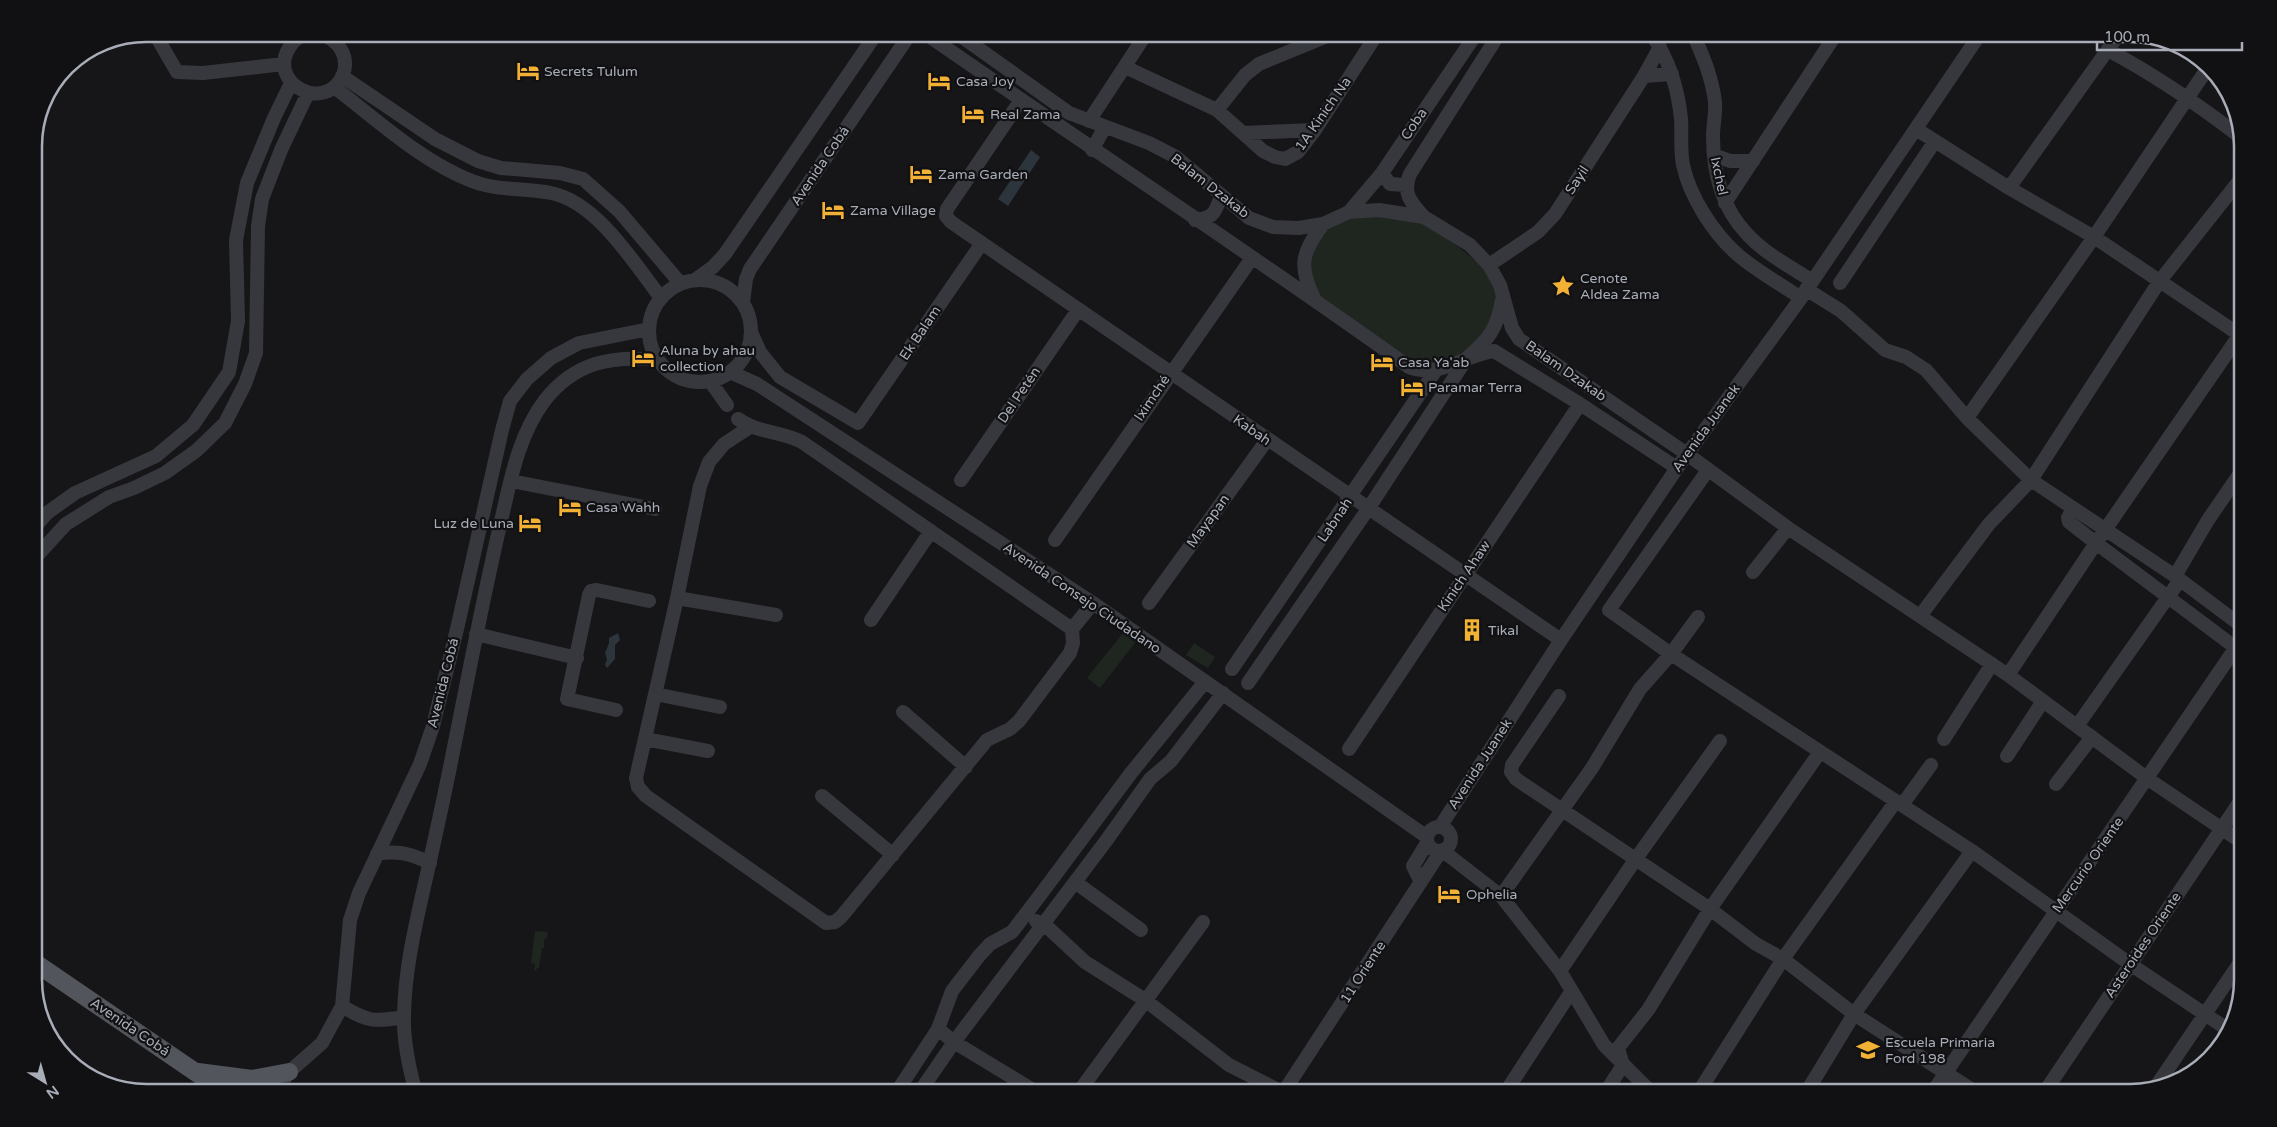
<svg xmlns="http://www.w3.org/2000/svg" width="2277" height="1127" viewBox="0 0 2277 1127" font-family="'Varela Round',sans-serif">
  <rect width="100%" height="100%" fill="#161618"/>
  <path fill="#1e261f" d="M1351,214l29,1 40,7 20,10 46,37 12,24 -5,26 -28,37 -44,13 -105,-72 -10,-41 18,-28z
    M1126,629l12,10 -38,49 -13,-10z
    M1194,643l21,14 -7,11 -22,-13z
    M535,931l13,1 -1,6 -3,1v9h-2l-3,20h-2l-1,3 -2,-1 1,-6 -4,-1z"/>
  <path fill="#2c353c" d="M1031,150l9,7 -32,49 -10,-7z
    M618,633l2,7 -5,5v14l-8,9 -2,-3 2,-6 -2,-6 4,-10v-5z"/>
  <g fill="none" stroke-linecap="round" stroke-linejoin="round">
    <path stroke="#37383d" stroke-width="14" d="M155,34l22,38 26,1 81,-9
      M310,34c-9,1 -17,6 -21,14 -22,36 37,66 54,27 7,-19 -5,-36 -23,-41
      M926,34c161,112 324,219 483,333 30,12 55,-12 85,-16l86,53 97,64
      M958,34l111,79 80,30 27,14 73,61 24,9 26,1 24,-4 26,-12 30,-2 45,7 46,28 19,20 11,20 12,43 7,11 168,115 101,74
      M1651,34c18,25 27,54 30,85 1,15 -1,31 2,46 7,32 30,68 55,90 19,16 42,29 63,43
      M1693,34c10,22 19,43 22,68 1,11 -2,23 -2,34 0,37 8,71 34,98 18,20 43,32 65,47
      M2108,50c49,26 91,55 135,89
      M1125,67l92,43 46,41 12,6 10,2 13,-7 17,-22 62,-96
      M342,76l93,63 43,22 23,7 59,5 23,6 36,32 62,73
      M1644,76l28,-2
      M334,87c42,32 88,75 138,94 25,10 53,7 79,12 46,9 83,70 110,105
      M1021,100l-74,109 -1,7 5,6 610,418
      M1217,110l28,-35 14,-11 73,-30
      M1089,121l57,-87
      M1916,129l93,59 85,49 149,100
      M1243,133l72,-3
      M1092,150l13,-23
      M1714,155l16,6h23
      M1382,173l8,11 15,1
      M2009,188l110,-154
      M1725,203l111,-169
      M1349,212l33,-39 94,-139
      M1424,217c-13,-14 -22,-24 -14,-43l89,-140
      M1195,220c19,-2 20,-7 26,-24
      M1489,265l49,-33 17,-18 89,-138 16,-29
      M695,280l18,-13 12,-13 151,-220
      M649 331a51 51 0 1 1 102 0a51 51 0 1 1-102 0Z
      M1840,283l95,-142
      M1806,289l35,22 44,39 21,7 20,13 41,48 64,62 144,96 68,51
      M1314,298c-16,-32 -12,-46 9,-74
      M743,302l3,-23 4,-10 160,-235
      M751,332l9,20 20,25 78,46 124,-180
      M730,372l27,12 336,219 334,234
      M710,381l17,24
      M1967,418l127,-181 113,-168
      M738,419c19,14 43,12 64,23l270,187
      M750,427l-26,17 -15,18 -9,24 -23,112 -41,180 2,9 8,9 180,127 9,-1 6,-5 146,-177 23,-11 9,-8 51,-68 3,-10 -1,-14 21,-26
      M1708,470l-99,140 62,44 301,197 158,113 100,67
      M961,480l117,-170
      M511,481l144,28
      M2073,508l-5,10 1,4 27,21 147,-213
      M34,528l13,-15 28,-20 81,-37 37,-31 36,-53 9,-51 -2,-81 11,-57 27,-65 17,-35
      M1055,540l197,-282
      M34,559l32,-35 43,-27 25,-9 31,-15 31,-22 29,-28 20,-39 11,-31 2,-127 4,-27 19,-49 27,-57
      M1753,572l35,-44 220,147 140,104 95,64
      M2175,576l33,-56 35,-51
      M677,598l99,17
      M1149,603l118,-163
      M1920,616l69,-92 42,-44 128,-198 84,-106
      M871,620l60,-89
      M476,634l101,24
      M1232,669l204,-299
      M2008,675l88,-132 140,105
      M1248,683l120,-174 99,-151c22,-19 30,-29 35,-58
      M655,694l65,13
      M1559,696l-47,69 -1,7 5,7 194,130 46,35 27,15 71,55 123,79
      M616,710l-49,-11 22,-104 2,-4 6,-1 52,11
      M903,712l63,55
      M2077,726l103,-146
      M645,739l63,12
      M1944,739l48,-75
      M1349,749l231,-345
      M2007,756l36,-55
      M2056,784l36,-47
      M822,796l71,59
      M1902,805l29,-40
      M1427 839a12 12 0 1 1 24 0a12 12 0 1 1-24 0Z
      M1440,827l121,-187 116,-172 124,-170 179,-264
      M1443,851l58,45 59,75 44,74 48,48
      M377,854c20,-4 35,0 53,9
      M1075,882l66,48
      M1421,882l-8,-16 14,-23
      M1501,896l91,-128 48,-79 31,-35 27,-37
      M1036,921l8,3 41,38 60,38 84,65 55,28
      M1560,971l75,-111 85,-119
      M342,1006c25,16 33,16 62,11
      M2157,1085l86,-127
      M275,1093l14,-21 33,-29 20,-37 8,-86 9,-27 61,-129 13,-38 24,-97 45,-199 8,-29 17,-22 24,-21 28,-15 70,-14
      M416,1093c-7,-25 -13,-52 -12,-79 1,-50 14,-100 25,-149 8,-36 16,-72 23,-108 15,-74 29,-149 46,-223 11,-45 18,-96 47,-134 30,-38 67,-45 113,-40
      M896,1093l42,-64
      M919,1093l35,-51 152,-201 44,-62 21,-18 52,-68
      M1038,1093l-84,-51 -16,-13 14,-38 27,-35 11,-12 22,-12 32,-42 87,-117 73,-90
      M1078,1093l125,-171
      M1283,1093l158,-242
      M1505,1093l66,-101
      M1605,1093l18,-28 -5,-17 30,-38 62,-101 110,-157
      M1698,1093l85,-134 113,-158
      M1806,1093l48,-79 118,-163
      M1932,1093l311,-456
      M2044,1093l199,-296"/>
    <path stroke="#53555c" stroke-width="18" d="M34,962l192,131
      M198,1072l54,7 37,-7"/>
  </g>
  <defs>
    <symbol id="hotel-bare" viewBox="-9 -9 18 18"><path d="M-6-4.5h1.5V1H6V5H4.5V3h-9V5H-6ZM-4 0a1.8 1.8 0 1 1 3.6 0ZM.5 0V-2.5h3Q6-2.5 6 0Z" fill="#f2b134" stroke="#111113" stroke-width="2.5" paint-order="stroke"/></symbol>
    <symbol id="sight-bare" viewBox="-9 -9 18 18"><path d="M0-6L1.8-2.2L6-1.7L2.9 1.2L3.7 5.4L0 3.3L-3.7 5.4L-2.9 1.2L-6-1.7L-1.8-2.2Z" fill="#f2b134" stroke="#111113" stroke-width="2.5" paint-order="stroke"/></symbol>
    <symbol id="building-bare" viewBox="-9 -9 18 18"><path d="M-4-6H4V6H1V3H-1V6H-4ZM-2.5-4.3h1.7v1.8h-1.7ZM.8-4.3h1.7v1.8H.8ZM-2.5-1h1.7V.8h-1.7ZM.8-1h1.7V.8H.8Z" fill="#f2b134" stroke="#111113" stroke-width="2.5" paint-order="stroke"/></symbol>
    <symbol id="school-bare" viewBox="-9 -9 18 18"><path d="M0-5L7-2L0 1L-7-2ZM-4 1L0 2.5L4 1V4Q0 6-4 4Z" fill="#f2b134" stroke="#111113" stroke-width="2.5" paint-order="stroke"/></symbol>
  </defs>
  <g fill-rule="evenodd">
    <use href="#hotel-bare" x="512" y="55" width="32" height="32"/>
    <use href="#hotel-bare" x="923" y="65" width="32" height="32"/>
    <use href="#hotel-bare" x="957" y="98" width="32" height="32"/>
    <use href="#hotel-bare" x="905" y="158" width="32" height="32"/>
    <use href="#hotel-bare" x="817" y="194" width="32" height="32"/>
    <use href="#sight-bare" x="1547" y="270" width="32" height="32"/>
    <use href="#hotel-bare" x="627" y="342" width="32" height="32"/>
    <use href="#hotel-bare" x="1366" y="346" width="32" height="32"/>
    <use href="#hotel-bare" x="1396" y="371" width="32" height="32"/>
    <use href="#hotel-bare" x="554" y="491" width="32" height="32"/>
    <use href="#hotel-bare" x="514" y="507" width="32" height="32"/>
    <use href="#building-bare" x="1456" y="614" width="32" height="32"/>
    <use href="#hotel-bare" x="1433" y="878" width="32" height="32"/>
    <use href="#school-bare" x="1852" y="1034" width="32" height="32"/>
  </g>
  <g text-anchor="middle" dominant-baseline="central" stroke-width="4.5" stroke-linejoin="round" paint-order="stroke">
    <g font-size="14" fill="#a8adb8" stroke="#111113" text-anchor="start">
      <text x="544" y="71">Secrets Tulum</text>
      <text x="956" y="81">Casa Joy</text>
      <text x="990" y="114">Real Zama</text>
      <text x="938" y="174">Zama Garden</text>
      <text x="850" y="210">Zama Village</text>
      <text x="1580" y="278">Cenote<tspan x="1580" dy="16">Aldea Zama</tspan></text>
      <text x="660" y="350">Aluna by ahau<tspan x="660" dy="16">collection</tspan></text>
      <text x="1398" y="362">Casa Ya'ab</text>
      <text x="1428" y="387">Paramar Terra</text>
      <text x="586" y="507">Casa Wahh</text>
      <text x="514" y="523" text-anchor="end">Luz de Luna</text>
      <text x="1488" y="630">Tikal</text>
      <text x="1466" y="894">Ophelia</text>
      <text x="1885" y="1042">Escuela Primaria<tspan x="1885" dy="16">Ford 198</tspan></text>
    </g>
    <g font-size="14" fill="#a8adb8" stroke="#111113">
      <text transform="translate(1323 114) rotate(-55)">1A Kinich Na</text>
      <text transform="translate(1414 124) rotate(-56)">Coba</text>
      <text transform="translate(820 166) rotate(-56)">Avenida Cobá</text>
      <text transform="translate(1719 176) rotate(78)">Ixchel</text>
      <text transform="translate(1577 180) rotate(-57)">Sayil</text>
      <text transform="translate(1210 186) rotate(38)">Balam Dzakab</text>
      <text transform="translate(920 333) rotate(-56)">Ek Balam</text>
      <text transform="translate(1566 371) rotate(35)">Balam Dzakab</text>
      <text transform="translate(1019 395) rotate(-56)">Del Petén</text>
      <text transform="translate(1152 398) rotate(-56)">Iximché</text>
      <text transform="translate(1706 428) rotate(-54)">Avenida Juanek</text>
      <text transform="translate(1252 430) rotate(35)">Kabah</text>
      <text transform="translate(1335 520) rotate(-56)">Labnah</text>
      <text transform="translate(1208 521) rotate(-54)">Mayapan</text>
      <text transform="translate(1464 576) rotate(-56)">Kinich Ahaw</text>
      <text transform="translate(1082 598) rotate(34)">Avenida Consejo Ciudadano</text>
      <text transform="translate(443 683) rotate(-76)">Avenida Cobá</text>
      <text transform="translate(1480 764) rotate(-57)">Avenida Juanek</text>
      <text transform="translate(2088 865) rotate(-55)">Mercurio Oriente</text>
      <text transform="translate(2143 945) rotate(-56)">Asteroides Oriente</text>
      <text transform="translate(1363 972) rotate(-57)">11 Oriente</text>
      <text transform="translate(130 1027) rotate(34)">Avenida Cobá</text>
    </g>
  </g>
  <path d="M0 0H2277V1127H0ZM146 42H2130A104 104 0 0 1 2234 146V980A104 104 0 0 1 2130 1084H146A104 104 0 0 1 42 980V146A104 104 0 0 1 146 42Z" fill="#111113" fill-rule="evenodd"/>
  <path fill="none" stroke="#a8adb8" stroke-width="2.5" d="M146 42H2130A104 104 0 0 1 2234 146V980A104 104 0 0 1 2130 1084H146A104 104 0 0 1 42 980V146A104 104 0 0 1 146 42Z"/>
  <g transform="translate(45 1082) rotate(143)" stroke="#111113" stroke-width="4" paint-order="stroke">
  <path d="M0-4L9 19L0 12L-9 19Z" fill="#a8adb8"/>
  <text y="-8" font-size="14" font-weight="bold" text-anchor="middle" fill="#a8adb8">N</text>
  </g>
  <path d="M2097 42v8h145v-8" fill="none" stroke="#a8adb8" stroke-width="2.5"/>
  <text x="2104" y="42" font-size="15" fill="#a8adb8" stroke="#111113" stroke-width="4" paint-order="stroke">100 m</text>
</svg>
